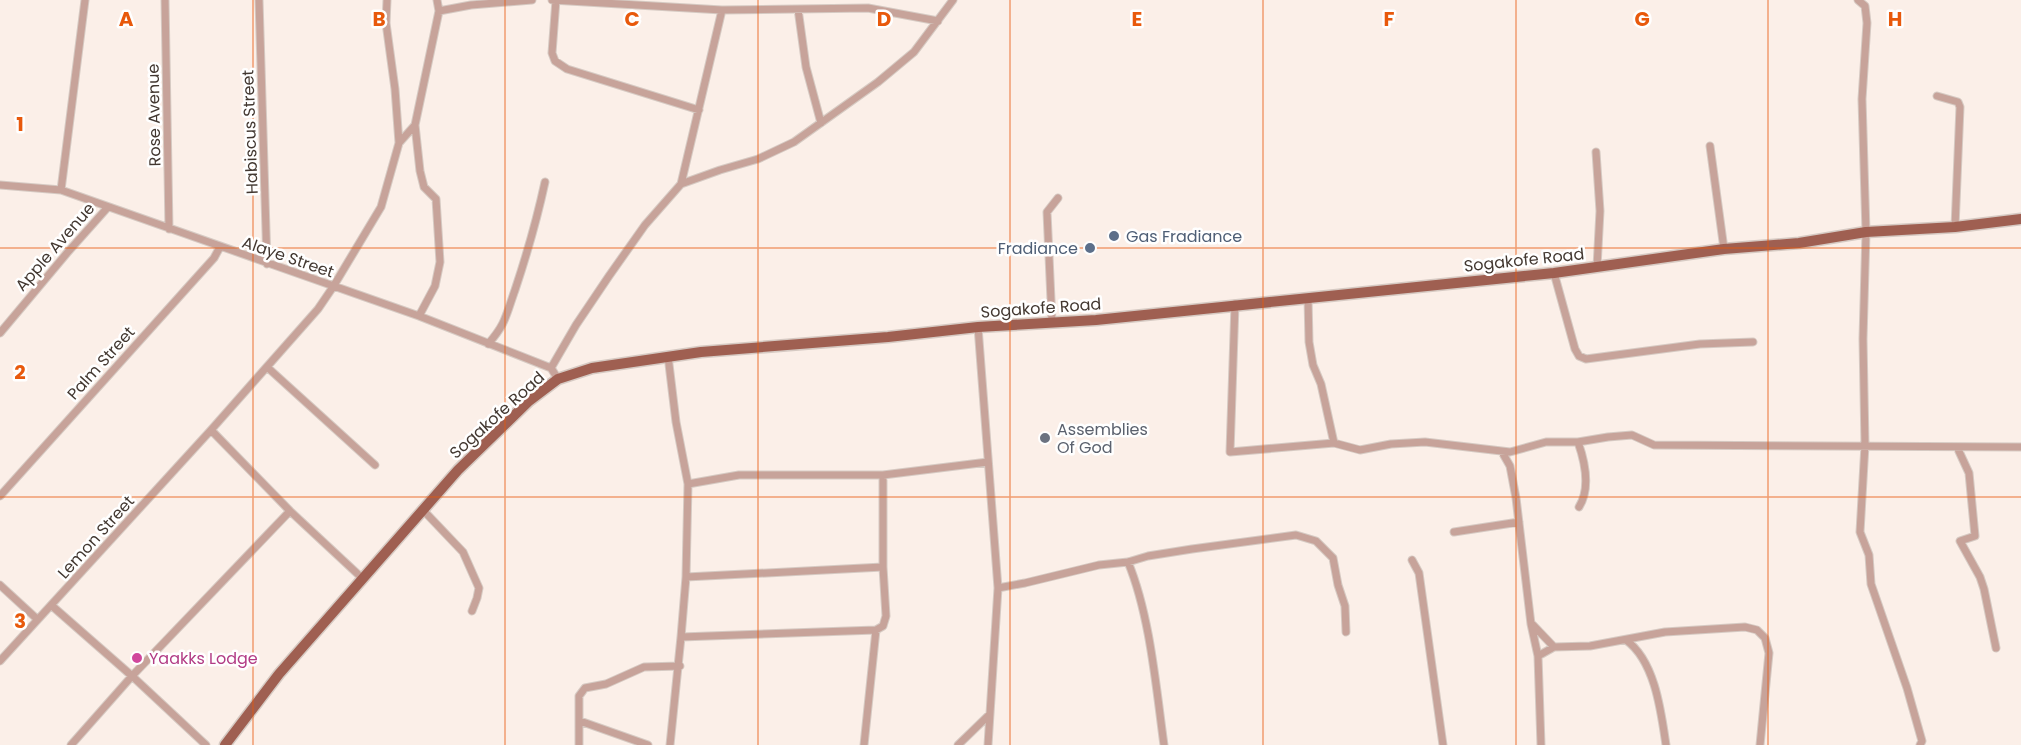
<svg xmlns="http://www.w3.org/2000/svg" width="2021" height="745" viewBox="0 0 2021 745" font-family="Poppins,sans-serif">
  <rect width="100%" height="100%" fill="#fbefe8"/>
  <g fill="none" stroke-linecap="round" stroke-linejoin="round">
    <defs>
      <path id="minor" d="M165,0l4,229
        M259,0l8,264
        M552,0l170,10 146,-2 70,13
        M556,0l-4,53 3,8 12,8 132,41
        M1858,0l7,6 2,17 -5,76 4,133 -3,107 2,106 -5,87 9,23 2,29 36,104 15,53 -2,4
        M798,9l8,58 15,56
        M439,11l32,-6 61,-5
        M1937,96l21,6 2,5 -5,120
        M415,125l5,46 4,16 12,12 4,63 -5,24 -16,30
        M399,143l16,-18 24,-114 -2,-11
        M1710,146l14,103
        M1596,152l4,59 -3,56
        M681,184l41,-174
        M0,185l61,5 358,126 132,52 7,11
        M61,190l24,-190
        M1554,273l21,76 4,7 7,3 114,-15 53,-2
        M1308,298l1,44 4,23 8,19 13,59
        M1235,304l-5,148 104,-9 26,7 31,-6 34,-2 85,10 36,-10h32l30,-5 24,-2 22,10 367,2
        M1052,322l-5,-110 11,-14
        M978,327l20,261 27,-5 74,-18 29,-3 20,-6 44,-7 104,-14 20,6 17,17 5,27 7,21 1,26
        M0,333l67,-80 41,-46
        M488,344c18,-20 18,-29 27,-54 12,-36 22,-71 30,-108
        M668,356l8,66 12,62 -2,93 -5,60
        M267,367l108,98
        M551,368l25,-43 33,-49 36,-51 36,-41 39,-14 38,-11 36,-17 84,-60 36,-30 39,-52
        M211,430l79,81 72,67
        M1578,442c7,20 13,46 1,65
        M1957,447l12,26 6,63 -15,5 20,36 4,12 12,59
        M1502,452l8,14 6,32 15,126 7,32 3,89
        M688,484l51,-9h144l105,-13
        M0,496l214,-238 6,-11
        M423,510l40,42 16,36 -2,10 -5,13
        M1454,532l65,-10
        M1412,560l7,13 24,172
        M1128,562c22,53 28,125 36,183
        M686,577l197,-10
        M0,585l37,34
        M51,605l81,71 74,69
        M1533,625l21,22
        M1626,640c29,21 35,71 40,105
        M1538,656l16,-9 36,-1 75,-14 80,-5 12,3 8,8 4,15 -9,92
        M0,661l211,-231 107,-121 15,-22 48,-80 18,-64 -4,-54 -9,-66 1,-23
        M580,721l68,24
        M71,745l61,-69 158,-165
        M579,745v-49l6,-8 21,-4 38,-17 36,-1
        M670,745l11,-108 195,-7 7,-4 3,-10 -3,-49v-92
        M864,745l12,-115
        M958,745l31,-30
        M988,745l10,-157"/>
      <path id="primary" d="M225,745l54,-71 179,-204 71,-69 29,-22 34,-11 109,-16 187,-15 90,-10 118,-7 272,-28 186,-19 170,-24 75,-6 67,-11 89,-5 66,-8"/>
    </defs>
    <use href="#minor" stroke="#d6cac3" stroke-width="9"/>
    <use href="#primary" stroke="#d6cac3" stroke-width="13"/>
    <use href="#minor" stroke="#c7a39a" stroke-width="7"/>
    <use href="#primary" stroke="#9f5f51" stroke-width="10"/>
  </g>
  <path fill="none" stroke="#e8590c" stroke-width="1.5" stroke-opacity="0.55" d="M253,0v745M505,0v745M758,0v745M1010,0v745M1263,0v745M1516,0v745M1768,0v745M0,248h2021M0,497h2021"/>
  <g fill="#5c6f8a" stroke="#fff" stroke-width="2">
    <circle cx="1114" cy="236" r="6"/>
    <circle cx="1090" cy="248" r="6"/>
  </g>
  <circle fill="#6b7280" stroke="#fff" stroke-width="2" cx="1045" cy="438" r="6"/>
  <circle fill="#d1479c" stroke="#fff" stroke-width="2" cx="137" cy="658" r="6"/>
  <g text-anchor="middle" dominant-baseline="central" stroke-width="5" stroke-linejoin="round" paint-order="stroke">
    <g font-size="16" fill="#423730" stroke="#fff">
      <text transform="translate(154 115) rotate(-91)">Rose Avenue</text>
      <text transform="translate(250 132) rotate(-92)">Habiscus Street</text>
      <text transform="translate(55 247) rotate(-49)">Apple Avenue</text>
      <text transform="translate(288 257) rotate(19)">Alaye Street</text>
      <text transform="translate(1524 260) rotate(-6)">Sogakofe Road</text>
      <text transform="translate(1041 308) rotate(-4)">Sogakofe Road</text>
      <text transform="translate(101 363) rotate(-48)">Palm Street</text>
      <text transform="translate(497 415) rotate(-42)">Sogakofe Road</text>
      <text transform="translate(96 537) rotate(-48)">Lemon Street</text>
    </g>
    <g font-size="16" fill="#4e5e75" stroke="#fff" text-anchor="start">
      <text x="1126" y="236">Gas Fradiance</text>
      <text x="1078" y="248" text-anchor="end">Fradiance</text>
    </g>
    <g font-size="16" fill="#5b616d" stroke="#fff" text-anchor="start">
      <text x="1057" y="429">Assemblies<tspan x="1057" dy="18">Of God</tspan></text>
    </g>
    <g font-size="16" fill="#b23c85" stroke="#fff" text-anchor="start">
      <text x="149" y="658">Yaakks Lodge</text>
    </g>
  </g>
  <g font-size="20" text-anchor="middle" font-weight="bold" fill="#e8590c" stroke="#fff" stroke-width="5" stroke-linejoin="round" paint-order="stroke">
    <text x="126" y="26">A</text>
    <text x="379" y="26">B</text>
    <text x="632" y="26">C</text>
    <text x="884" y="26">D</text>
    <text x="1137" y="26">E</text>
    <text x="1389" y="26">F</text>
    <text x="1642" y="26">G</text>
    <text x="1895" y="26">H</text>
    <text x="20" y="131">1</text>
    <text x="20" y="379">2</text>
    <text x="20" y="628">3</text>
  </g>
</svg>
